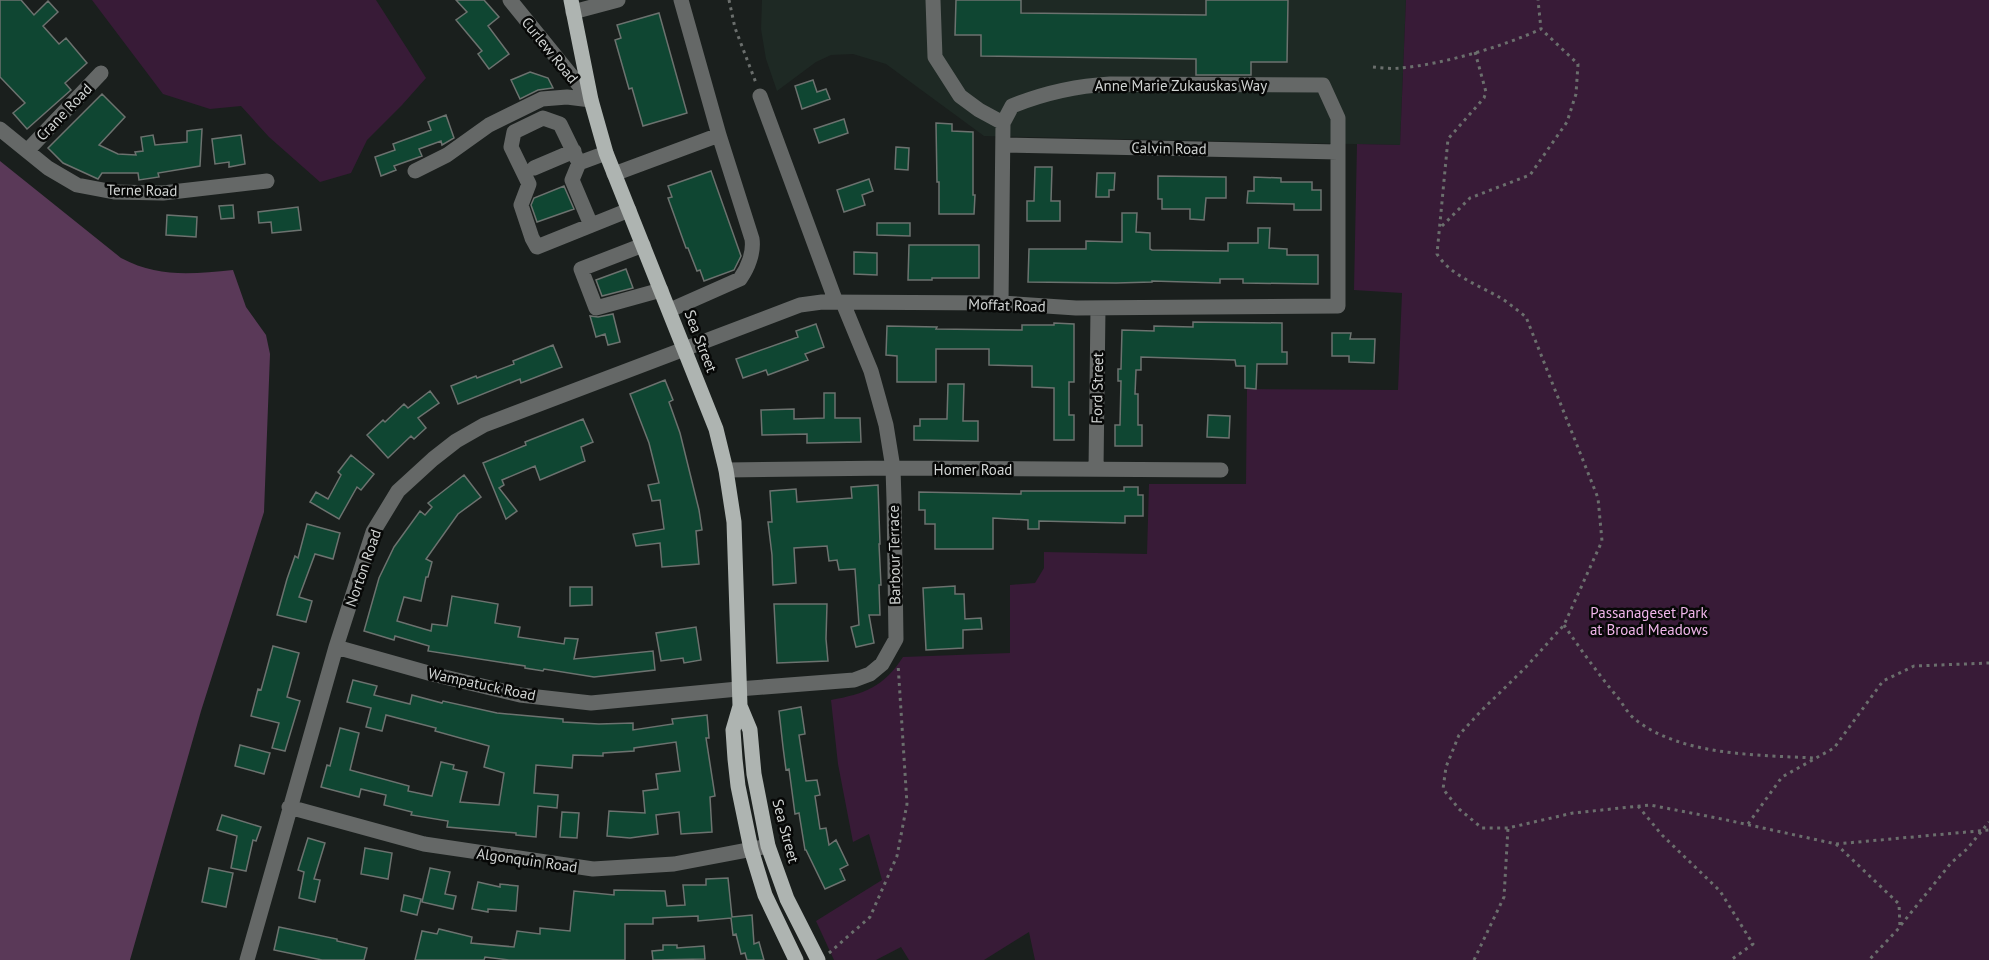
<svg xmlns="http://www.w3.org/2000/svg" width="1989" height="960" viewBox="0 0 1989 960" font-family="'PT Sans',sans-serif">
  <rect width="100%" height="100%" fill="#1a1f1d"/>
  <path fill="#1e2924" d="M762,0h644l-6,145 -416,-9 -98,-72 -33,-10 -22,1 -15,7 -39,29 -11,-32 -5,-30z"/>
  <path fill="#381b37" d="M92,0h284l50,78 -24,27 -35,35 -16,33 -31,9 -51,-45 -28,-31 -31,3 -47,-15z
    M1406,0h583v960h-954l-6,-28 -45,28h-75l-8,-13 -25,13h-42l-18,-39 66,-41 -13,-46 -16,8 -15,-78 -7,-64c33,-6 53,-13 72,-43l107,-4v-68l25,-2 9,-15v-16l103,2 2,-70h97l1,-95 151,1 4,-97 -48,-3 3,-146 43,1z"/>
  <path fill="#5a3958" d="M0,161l121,97c38,20 71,16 112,12l13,37 20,28 4,19 -6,158 -63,199 -71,249h-130z"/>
  <path fill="#0f4632" stroke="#6c726f" stroke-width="1.5" d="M0,0h21l13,15 14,-14 10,11 -15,14 16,18 7,-6 21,25 -22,20 6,7 -44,39 -14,-16 12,-10 -25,-26z
    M456,0h28l15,17 -11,9 21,28 -20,15 -11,-15 4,-3 -26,-31 11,-8z
    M956,0h65v13l185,2v-15h82l-1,62h-36v13h-55v-16l-215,-3v-21h-26z
    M659,13l28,100 -44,13 -11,-38 -3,1 -14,-49 6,-2 -4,-13z
    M530,72l18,6 5,10 -15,2 -18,9 -9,-19z
    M813,80l4,12 9,-3 4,10 -28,10 -7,-23z
    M102,94l23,23 -26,28 19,9 18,1 -1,-3 8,-1 -2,-14 12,-2 2,10 32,-3v-11l15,-2 -2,37 -42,7 1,4 -20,3 -1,-7h-36l-4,6 -35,-16 -15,-15z
    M446,115l8,23 -12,7 -1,-4 -22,8 3,7 -28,10 2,4 -15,6 -6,-19 20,-7 -2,-6 38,-14 -3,-8z
    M844,119l4,14 -29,10 -5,-14z
    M936,123l16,1v7l21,1v63h2l-1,19h-35v-32h-2z
    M241,135l4,29 -16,3v-5l-14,2 -3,-25z
    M896,147l13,1 -1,22 -13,-1z
    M1035,167h17l-1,34h9v20h-33v-20h7z
    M711,171l30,85 -7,14 -30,11 -4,-11 -3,1 -9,-23h-2l-18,-50 4,-1 -4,-11z
    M1097,173h18l-1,17h-5v7h-13z
    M1158,176l68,1v21h-20l-2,22 -14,-1v-10h-28v-10h-4z
    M1254,177l27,1v4h31v8h9v20h-27v-6l-47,-1 1,-12h6z
    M869,179l4,12 -11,4 3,10 -21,7 -7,-22z
    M564,186l10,23 -37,13 -6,-17 3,-7z
    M233,205l1,13 -13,1 -2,-13z
    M298,207l3,23 -29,3 -1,-11 -12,1 -1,-11z
    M1122,213h15l-1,19 14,1v16l2,1 76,1v-8h30v-15h12l-1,20 18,1v6h31v29l-75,-1v-4h-23v4l-68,-2v1l-36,1 -88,-1 1,-33h57v-8l36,1z
    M167,215l30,2 -1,20 -30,-2z
    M877,223h33v13l-33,-1z
    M909,245h70v33h-47v2h-24z
    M854,252l23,1v22l-23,-1z
    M626,269l7,19 -31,8 -6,-16z
    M613,314l7,28 -12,3 -3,-11 -9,3 -6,-21 8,1z
    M1193,322l89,1v29h5v12h-30l-1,25 -11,-1v-22h-9l-1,-6 -94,-3v13h-5l-1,24h3v31h4v21h-27v-21h5l1,-44h-3v-12h3l1,-39 32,1v-5l39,1z
    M1054,323l20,1v58h-5v33h5v25h-20v-52l-22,-1v-21l-43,-1v-16h-53v33h-39v-26l-11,-1 1,-29 50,1 -1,2 86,1v-5h32z
    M816,324l8,23 -19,7 3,6 -40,15 -2,-5 -23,8 -7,-19 62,-22 -2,-6z
    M1332,333h19l-1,6h25l-1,24 -25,-1v-6h-17z
    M553,345l9,22 -41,16 -1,-4 -62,25 -7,-18 25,-10 1,2 37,-14 -1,-3z
    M665,380l8,20 -4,2 11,31 19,77 3,20 -6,1 3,33 -37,3 -2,-24 -24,3 -3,-12 31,-5 -4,-29 -8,1 -4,-16 11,-2 -10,-40 -19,-49z
    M948,384h16l-1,37h15v20l-64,-1v-14h6v-7h27z
    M430,391l9,12 -21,15 8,10 -12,11 -3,-3 -23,22 -21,-23 16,-15 2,2 19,-18 4,4z
    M824,393h11v25h25l1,24 -54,1v-9l-45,1 -1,-25 33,-1v10l30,-1z
    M1208,415l22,1 -1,22 -22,-1z
    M583,419l10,23 -12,5 4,14 -45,19 -5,-14 -33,14 2,5 -5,3 18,23 -11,8 -23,-56 43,-18 -1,-3z
    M351,455l23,19 -13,16 -4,-3 -18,32 -29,-17 6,-10 12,7 13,-24 -3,-3z
    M464,475l17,22 -23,17 -32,45 6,3 -4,15h-2l-5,24 -17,-4 -7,24 34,10 1,-7 15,2 5,-30 46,8 -3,19 25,4 -2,10 46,7 1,-6 13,1 -4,20 79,-8 2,19 -61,7 -50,-8 -1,2 -18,-3v-2l-97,-15 1,-5 -34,-10 -1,4 -30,-9 15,-53 15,-31 26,-36 5,4 7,-8 -4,-4z
    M878,485l2,59h-1l2,41h-2l1,30h-11l5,28 -18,4 -5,-20 8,-2 -4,-56 -16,1 -2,-10 -8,1 -2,-15 -33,2 2,35 -23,2 -1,-30 -4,-33h4l-2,-31 26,-2 1,13 55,-4 -1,-11z
    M1124,487h14v8h5v21h-18v7l-86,-2v8h-11v-9l-35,-2v31h-58v-25h-10v-14h-6v-18l102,2v-3h103z
    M307,524l33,9 -7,26 -18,-5 -16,43 13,4 -6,21 -29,-7 10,-36 8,-23 3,2z
    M955,586v8h9l1,25 16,-1 1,11 -19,1v18l-37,2 -3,-62z
    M570,587h22v18l-22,1z
    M774,604h53l-1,35 2,22 -51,2z
    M696,627l5,33 -17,3 -1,-5 -22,3 -5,-28z
    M273,646l26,7 -12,44 13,4 -15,50 -13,-3 7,-25 -28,-7 7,-27 3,1z
    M353,680l24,6 -3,9 36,9 2,-9 30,8 1,-2 54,12 66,6v3l36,2 34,-1v7l40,-6 -1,-5 35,-4 2,23h-3l9,58 -5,1 2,35 -31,2 -2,-22 -23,3 2,19 -28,4 -23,-2 2,-25 36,2 -2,-22 15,-2 -2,-15 24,-3 -4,-29 -42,6v3l-31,2v3l-30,-1 -1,13 -36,-3 -2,28 24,2 -1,13 -19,-2 -2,31 -20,-2v-2l-69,-6 1,-6 -37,-6 1,-3 -28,-7 2,-10 -25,-6 -2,8 -38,-10 6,-22 3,1 10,-38 19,5 -9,37 59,16 -1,5 24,5 9,-34 13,3 -1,4 14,3 -7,30 39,3 5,-32 -20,-6 5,-21 -54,-15 1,-3 -50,-13 -4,16 -16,-4 5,-19 -24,-6z
    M801,707l4,27 -6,1 7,46 11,-1 3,15 -5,1 5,33 6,-1 3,17 7,-5 12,25 -8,4 5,11 -20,9 -19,-39h-1l-6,-37 -4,1 -6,-45 -3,1 -3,-23 -4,-36z
    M240,745l30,8 -6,21 -29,-8z
    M562,812l17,1 -2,25 -17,-1z
    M222,815l39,12 -5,14 -3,-1 -7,31 -15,-3 6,-32 -20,-6z
    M308,838l17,5 -11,36 6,1 -5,22 -16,-4 5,-26 -6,-2z
    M365,848l27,5 -4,26 -27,-5z
    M209,868l24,5 -7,34 -24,-5z
    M430,868l20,4 -5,22 11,2 -3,13 -31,-7z
    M728,878l4,39 20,-2 2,29 5,-2 5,18h-17l-2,-7 -4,1 -5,-20 -3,1 -2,-17 -33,3v-5l-45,2v6h-28v36h-116l-24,-3 -1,3h-69l7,-29 15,3 2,-5 33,8 -1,6 43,4 3,-16 23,3v-6l30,3 4,-40 40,4v-5l51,1 2,15 18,-1 -2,-20h23v-6z
    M478,882l22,5v-3l18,2 -2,25 -28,-2v3l-16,-3z
    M404,895l17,4 -4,16 -16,-4z
    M279,927l58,12v2l30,7 -3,12h-42l-48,-10z
    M663,945h14v3l27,-2 1,13 -52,1 -1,-9 11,-1z"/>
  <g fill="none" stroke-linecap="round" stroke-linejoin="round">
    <path stroke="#6b6f6d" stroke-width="3" stroke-dasharray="3 4.5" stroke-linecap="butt" d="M729,0l6,28 21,55
      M1475,52l11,40 -2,6 -36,41 -11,115c13,21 41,31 62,43 9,5 18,13 27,20l72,181 4,43 -38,84 -38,42 -45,44 -22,24 -13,32 -3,22 16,20 23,19h26l65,-15 77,-8 72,14 114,25 63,60 1,23 -31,33
      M1373,67c9,1 19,2 28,1 42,-4 101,-21 140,-39
      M1442,226l28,-28 60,-23 37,-53 9,-28 2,-30 -37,-35 -3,-29
      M1564,625c17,25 35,50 55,74 5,7 10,16 17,21 46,36 123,35 178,38
      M1638,806l24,29 58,56 33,53 -22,16
      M1748,824l34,-47 52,-29 49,-67 31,-15 75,-3
      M1836,844l153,-14
      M1901,925l50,-62 16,-14 22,-27
      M829,953l41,-36 27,-61 10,-52 -9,-140
      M1474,960l30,-63 4,-69"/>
    <path stroke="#656867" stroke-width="15" d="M510,0l81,100
      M933,0l2,57 25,39 19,14 24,13
      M573,12l45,-12
      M760,96l76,206
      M0,129l48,39 29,17 37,7 49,1 104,-12
      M1004,145l334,7
      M27,151l74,-78
      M579,163l-19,-39 -17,-6 -29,14 -3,15 18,37 -8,21 11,33 5,9 92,-37
      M534,168l40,-17
      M415,171l32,-16 42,-30 53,-26 25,-2 24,3
      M614,174l105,-39 -38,-135
      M591,225l-19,-45 7,-17 27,-10
      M643,245l-62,24 15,39 65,-18
      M670,310l70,-31c8,-11 14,-27 12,-40l-33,-104
      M1096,469l2,-161
      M726,470l167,-2 328,2
      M336,647l96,27 88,21 71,8 147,-14 116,-9 16,-6 12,-10 14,-25 -2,-139 -1,-32 -7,-43 -15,-54 -28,-68
      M289,807l135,37 169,25 81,-5 94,-18
      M247,960l89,-313 37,-115 25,-41 35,-32 23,-18 28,-16 316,-120 22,-3 179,1 75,5 262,-2v-188l-15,-33 -213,-1c-35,2 -66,9 -98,22l-9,17 -2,180"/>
    <path stroke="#aeb4b1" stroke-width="15" d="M571,0l20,100 15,53 110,276 10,41 8,52 6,184 10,24 4,44 14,72 19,53 31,61
      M740,706l-7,24 2,29 3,27 13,63 14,46 31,65"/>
  </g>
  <g text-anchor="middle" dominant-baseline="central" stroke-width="5" stroke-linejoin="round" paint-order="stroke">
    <g font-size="15" fill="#d1d4d3" stroke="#070807">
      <text transform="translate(550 50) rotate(51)">Curlew Road</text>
      <text x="1181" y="85">Anne Marie Zukauskas Way</text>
      <text transform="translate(64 112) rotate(-46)">Crane Road</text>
      <text transform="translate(1169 148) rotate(1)">Calvin Road</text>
      <text transform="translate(142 190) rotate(1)">Terne Road</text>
      <text transform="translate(1007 305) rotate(2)">Moffat Road</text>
      <text transform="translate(701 341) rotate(69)">Sea Street</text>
      <text transform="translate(1097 388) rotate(-89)">Ford Street</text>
      <text x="973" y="469">Homer Road</text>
      <text transform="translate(894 555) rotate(-91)">Barbour Terrace</text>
      <text transform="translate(363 568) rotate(-71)">Norton Road</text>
      <text transform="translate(482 684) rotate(12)">Wampatuck Road</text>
      <text transform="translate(786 831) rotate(75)">Sea Street</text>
      <text transform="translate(527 860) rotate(8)">Algonquin Road</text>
    </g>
    <g font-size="15" fill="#f1b6eb" stroke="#070807">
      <text x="1649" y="612">Passanageset Park<tspan x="1649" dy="17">at Broad Meadows</tspan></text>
    </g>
  </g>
</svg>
